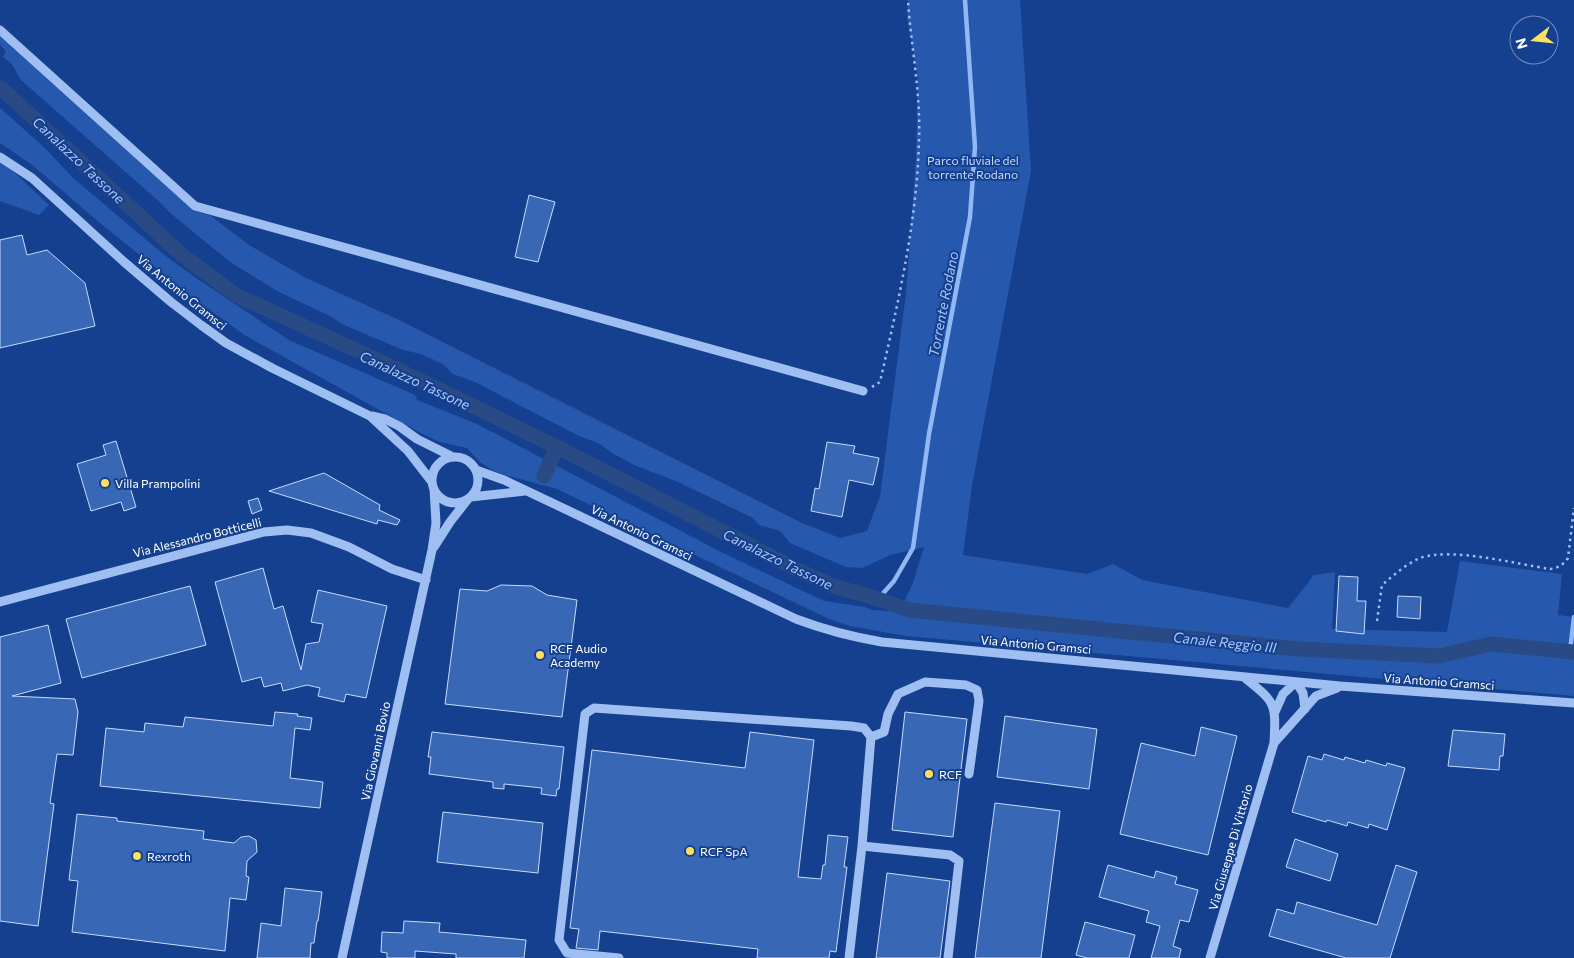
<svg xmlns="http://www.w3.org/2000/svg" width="1574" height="958" viewBox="0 0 1574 958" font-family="Commissioner,sans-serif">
  <rect width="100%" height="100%" fill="#14408f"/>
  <path fill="#2659ae" d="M908,0h112l11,171 -59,315 -9,69 124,19 26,-10 29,16 146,28 26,-33 21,-3 -3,57 115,3 13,-71 102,13 -4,41 16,2v79l-668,-60 -56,-10 -21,-7 -272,-130 -52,-14 -13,-5 -12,-8 -13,-14 -27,-6 -19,-9 -175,-97 -54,-39 -92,-74 -69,-59 -31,-21v-35l45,40 27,29 91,77 30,22 96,64 126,55 2,5 60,24 242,127 105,50 41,6 7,3 27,2 14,-29 11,-36 -34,8 -28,13 -16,-1 -56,-24 -10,-12 -21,-6 -6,-7 -75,-36 -44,-17 -20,-11 -16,-11 -19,-7 -104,-54 -22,-8 -10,-10 -22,-10 -18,-4 -59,-25 -14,-9 -51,-24 -49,-30 -61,-50 -6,-7 -142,-125 -9,-16 -9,-7 3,-6 -6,-6v-12l193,176 18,7 38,29 57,33 91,41 405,204 38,15 27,-7 13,-35 26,-203 10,-134 2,-80 -11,-63z
    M0,159l49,46 -10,10 -39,-14z"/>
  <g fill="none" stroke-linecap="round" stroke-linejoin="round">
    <path stroke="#91b7f4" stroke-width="4.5" d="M878,599l16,-18 19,-33 16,-114 41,-217 5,-70 -10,-147
      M1570,651l4,-34"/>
    <path stroke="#294a84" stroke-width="15" d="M0,87l183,169 53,39 150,69 171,83 239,122 37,17 45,13 31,11 390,39 140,7 52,-12 83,8
      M544,476l13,-29"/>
  </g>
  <path fill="#3867b6" stroke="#c6dafc" d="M529,195l26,7 -17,60 -23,-5z
    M22,235l5,20 20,-5 38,33 10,43 -95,22v-108z
    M116,441l20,66 -12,4 -3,-9 -30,9 -14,-47 29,-9 -3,-10z
    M827,442l28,4 -2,7 26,5 -6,27 -24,-5 -7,37 -31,-6 4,-23 4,1z
    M324,473l56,32 -1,5 21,10 -3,5 -19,-5 -1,4 -108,-33z
    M258,498l4,12 -10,4 -4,-13z
    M263,568l11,41 9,-3 18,64 5,-26 13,-2 4,-18 -12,-2 7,-32 69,16 -21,92 -20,-4 -2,8 -26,-6 2,-8 -13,-3 -24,6 -2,-8 -17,4 -3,-10 -19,5 -27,-100z
    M1339,576l19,1 -1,24h9l-2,33 -28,-3z
    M501,585l31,1 15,9 30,5 -15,117 -117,-13 15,-115 27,2z
    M190,586l16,59 -124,33 -16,-59z
    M1398,596l23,1 -1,22 -23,-2z
    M48,625l13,58 -49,13 63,3 3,13 -5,43 -16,-1 -7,49 4,1 -16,122 -38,-5v-284z
    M275,712l23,2 -1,2 15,2 -2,12 -15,-2 -5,50 33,4 -3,26 -220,-22 6,-58 38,4 1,-9 38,4 2,-10 88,9z
    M905,712l62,7 -14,118 -61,-7z
    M1005,716l92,13 -8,60 -92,-12z
    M1201,727l36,9 -29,119 -88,-21 21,-91 54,13z
    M1453,730l52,4 -2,22h-3l-1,14 -51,-4z
    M432,732l132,15 -5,42h-2l-1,7 -15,-2 1,-6 -38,-4v5l-11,-1v-6l-64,-8 2,-17h-3z
    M750,732l64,8 -16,137 23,2 2,-14h2l3,-30 20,2 -4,30h3l-11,85 -6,-1 -1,7h-72l1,-9 -158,-18 -2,19 -22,-2 3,-19 -9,-1 22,-178 153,18z
    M1324,754l20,6 1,-3 20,6 1,-3 20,6 1,-3 18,5 -18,62 -18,-6 -1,4 -20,-6 -1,4 -20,-6 -1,2 -34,-10 16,-56 14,4z
    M995,803l65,8 -19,147h-66z
    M443,812l100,11 -5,50 -101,-11z
    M77,814l40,4v3l87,10 -1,8 31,4 7,-6 8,-1 7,4 1,12 -10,9 -1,15 3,1 -3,23 -16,-2 -5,53 -153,-19 6,-51 -9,-1z
    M1295,839l43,15 -8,27 -44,-14z
    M1108,865l46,13 2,-7 21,6 -2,7 23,6 -9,32 -9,-2 -7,26 8,3 -2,9h-28l9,-32 -14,-4 3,-11 -50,-14z
    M1396,865l21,7 -27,86h-44l-77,-22 8,-27 17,5 3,-12 80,23z
    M887,873l63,8 -10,77h-64z
    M285,888l37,4 -4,29h-1l-3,22h-3l-1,15h-53l4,-35 20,3z
    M404,921l36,2 -1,9 87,8 -2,18h-68v-4l-41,-3v7h-28v-5l-6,-1 1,-20 21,1z
    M1085,922l50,13 -6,23h-42l-11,-3z"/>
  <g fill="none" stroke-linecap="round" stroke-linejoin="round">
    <path stroke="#9fbef1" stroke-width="2.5" stroke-dasharray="2.5 4" stroke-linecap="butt" d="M872,387l8,-5c18,-79 37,-160 39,-241 2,-46 -8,-95 -11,-141
      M1377,621l5,-36c12,-10 24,-21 38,-27 31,-11 97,6 130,11 8,-1 13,-4 18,-11l6,-50"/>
    <path stroke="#9fbef1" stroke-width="9" d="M0,30l195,176 668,185
      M0,157l32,21 91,83 48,41 30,23 25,18 46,25 98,48 38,35 24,31
      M372,416l13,3 14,7 18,13 34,17
      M432 480a23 23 0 1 1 46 0a23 23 0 1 1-46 0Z
      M476,470l28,10 292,139c29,11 57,18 86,23l458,44 234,17
      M471,497l54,-6
      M434,547l16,-25 18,-23
      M0,602l264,-70 23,-2 24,3 38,14 43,22 34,11
      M1245,678c31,25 31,25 29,65
      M1275,712l8,-18 13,-12 7,11 2,16
      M871,737l13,-5 4,-18 10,-20 27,-12 41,3 11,5 2,11 -10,73
      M342,958l90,-408 4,-27 -2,-34
      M619,958l-52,-5 -8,-13 26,-226 9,-6 257,18 13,2 7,9 -9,109 88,9 9,6 -11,97
      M849,958l13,-112
      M1210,958l64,-215 42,-47 21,-8"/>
  </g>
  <g fill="#ffdd5f" stroke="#14408f" stroke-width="2">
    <circle cx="105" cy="483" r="5"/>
    <circle cx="540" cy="655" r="5"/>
    <circle cx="929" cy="774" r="5"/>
    <circle cx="690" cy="851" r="5"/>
    <circle cx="137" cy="856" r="5"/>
  </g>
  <g text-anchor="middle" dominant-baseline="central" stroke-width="4" stroke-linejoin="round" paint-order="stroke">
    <g font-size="12" fill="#c6dafc" stroke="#14408f">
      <text x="973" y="160">Parco fluviale del<tspan x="973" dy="14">torrente Rodano</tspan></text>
    </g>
    <g font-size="12" fill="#fff" stroke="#14408f">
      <text transform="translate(182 292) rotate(39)">Via Antonio Gramsci</text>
      <text transform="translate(642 532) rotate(26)">Via Antonio Gramsci</text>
      <text transform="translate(197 537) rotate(-14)">Via Alessandro Botticelli</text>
      <text transform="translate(1036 644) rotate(5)">Via Antonio Gramsci</text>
      <text transform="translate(1439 681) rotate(4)">Via Antonio Gramsci</text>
      <text transform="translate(375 751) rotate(-78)">Via Giovanni Bovio</text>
      <text transform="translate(1230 847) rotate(-74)">Via Giuseppe Di Vittorio</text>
    </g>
    <g font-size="12" fill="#fff" stroke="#14408f" text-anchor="start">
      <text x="115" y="483">Villa Prampolini</text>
      <text x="550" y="648">RCF Audio<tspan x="550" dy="14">Academy</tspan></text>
      <text x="939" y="774">RCF</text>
      <text x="700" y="851">RCF SpA</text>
      <text x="147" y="856">Rexroth</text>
    </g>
    <g font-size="14" font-style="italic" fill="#abc8f8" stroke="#14408f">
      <text transform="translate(79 160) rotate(43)">Canalazzo Tassone</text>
      <text transform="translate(943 304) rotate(-79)">Torrente Rodano</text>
      <text transform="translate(415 380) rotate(25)">Canalazzo Tassone</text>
      <text transform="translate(778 559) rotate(26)">Canalazzo Tassone</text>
      <text transform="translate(1225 642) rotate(6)">Canale Reggio III</text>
    </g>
  </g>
  <g transform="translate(1534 40) rotate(254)"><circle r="24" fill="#14408f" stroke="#728cbc"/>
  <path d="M0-4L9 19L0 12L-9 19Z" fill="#ffdd5f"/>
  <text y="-8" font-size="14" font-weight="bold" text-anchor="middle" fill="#ffffff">N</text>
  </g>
</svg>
